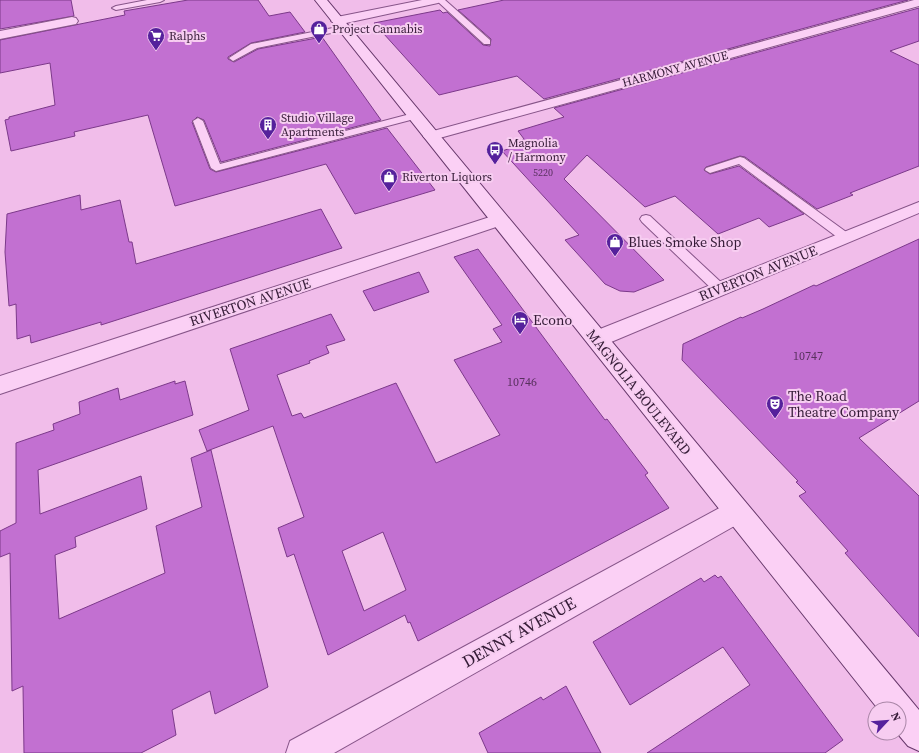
<svg xmlns="http://www.w3.org/2000/svg" width="919" height="753" viewBox="0 0 919 753" font-family="'Source Serif 4',serif">
  <rect width="100%" height="100%" fill="#f1bdea"/>
  <path fill="#c270d1" stroke="#7c398a" fill-rule="evenodd" d="M0,0h71l3,16 -74,13z
    M188,0h70l11,16 21,-4 15,20 -54,11 -23,14v2l6,3 24,-13 64,-12 59,83 -160,42 -17,-42 -7,-3 -5,5 18,47 6,3 171,-44 48,62 -80,24 -29,-50 -151,42 -27,-91 -74,17 1,4 -64,15 -6,-31 4,-1v-2l46,-12 -5,-42 -50,10v-33l125,-25 -1,-4z
    M504,0h404l-364,99 -27,-23 -78,19 -65,-72 66,-13 3,3 4,-1 36,33 7,1 1,-7 -33,-29z
    M919,8v33l-29,10 29,14v101l-69,27 3,2 -36,14 -72,-52 -5,-1 -34,11 -2,3 6,4 29,-8 65,48 -35,13 -10,-9 -41,16 -43,-38 -30,11 -58,-52 -23,24 100,101 -30,12 -14,-1 -15,-7 -40,-44 14,-5 -77,-84 12,-4 -4,-4 14,-4 -6,-8 46,-14 -10,-9z
    M80,195l1,15 39,-10 9,42h3l4,22 185,-55 21,39 -241,77v-3l-70,21 -1,-8 -13,4 -1,-35 -7,2 -4,-54 2,-38z
    M919,239v162l-60,37 60,58v141l-74,-84 3,-2 -49,-55 7,-4 -10,-10 2,-1 -116,-121 1,-16 58,-27 1,1 21,-9 51,-24 2,1z
    M478,249l109,147 18,24 2,-1 41,54 -3,2 24,33 -251,133 -8,-19 -2,1 -3,-8 -77,40 -34,-101 -7,3 -9,-29 26,-11 -31,-91 -66,25 -8,-21 50,-20 -19,-61 101,-35 14,26 -19,6 3,7 -20,8 1,2 -33,12 15,41 9,-3 3,5 92,-35 40,80 64,-28 -46,-75 48,-18 -9,-13 9,-4 -48,-68zM383,532l23,58 -42,21 -22,-60z
    M419,272l10,20 -55,19 -11,-20z
    M175,381v3l10,-3 8,34 -155,55 2,44 101,-38 6,33 -72,28 1,10 -21,8 4,64 106,-46 -9,-47 46,-19 -11,-49 20,-8 57,237 -53,27 -5,-23 -38,19 4,25 -35,18h-117l-1,-67 -11,5 -2,-138 -10,4v-26l16,-8v-80l38,-13 -1,-6 27,-10 -1,-12 39,-14 2,12z
    M715,575l3,3 3,-2 122,164 -18,13h-178l103,-68 -27,-38 -93,58 -37,-63 108,-64 3,4z
    M566,686l35,67h-113l-9,-20 62,-36 2,3z"/>
  <g fill="none" stroke-linecap="round" stroke-linejoin="round">
    <defs>
      <path id="lane" d="M147,0h17l-4,2 -44,8 -4,-2 4,-2z
        M436,0h9l45,40v4h-6z
        M343,26h3v4l-89,18 -24,13 -4,-3 22,-14z
        M414,113l4,1 1,2 -1,2 -202,53 -5,-3 -18,-47 5,-3 5,3 17,43z
        M740,157l4,1 105,76 2,3 -2,3h-8l-102,-76 -29,9 -5,-3 1,-2z
        M646,215l4,1 75,70 2,3 -2,3 -5,2 -5,-2 -73,-70 -2,-3 2,-3z"/>
      <path id="street" d="M422,0h22l-6,3 -101,22 -6,-4 6,-4z
        M914,0h5v6l-483,133h-10l-3,-3 3,-3z
        M72,17l4,1 2,3 -2,3 -76,15v-8z
        M919,202v11l-315,132 -7,2 -7,-2 -3,-6 3,-6z
        M499,214l6,2 3,4 -3,4 -505,170v-18z
        M736,499l9,3 4,9 -4,9 -411,233h-48l4,-12z"/>
      <path id="secondary" d="M315,0h12l582,698 10,12v41l-11,-5 -11,-13h2v-24h-21z"/>
    </defs>
    <use href="#lane" stroke="#875589" stroke-width="2"/>
    <use href="#street" stroke="#875589" stroke-width="2"/>
    <use href="#secondary" stroke="#67386b" stroke-width="2"/>
    <use href="#lane" fill="#fbd0f5" fill-rule="evenodd"/>
    <use href="#street" fill="#fbd0f5" fill-rule="evenodd"/>
    <use href="#secondary" fill="#fbd0f5" fill-rule="evenodd"/>
  </g>
  <defs>
    <symbol id="shop-pin" viewBox="-11 -11 22 30"><path d="M0 17L-7.5 6A9.5 9.5 0 1 1 7.5 6Z" fill="#55219c" stroke="#f7cdf1"/><path d="M-5-2.5h2.3a2.7 3.5 0 0 1 5.4 0H5L5.5 6h-11ZM-1.5-2.5h3a1.5 2.3 0 0 0-3 0Z" fill="#fff"/></symbol>
    <symbol id="supermarket-pin" viewBox="-11 -11 22 30"><path d="M0 17L-7.5 6A9.5 9.5 0 1 1 7.5 6Z" fill="#55219c" stroke="#f7cdf1"/><path d="M-6-5.5h2.5l.6 2H6L4.5 2H-2.5L-4.4-4H-6ZM-1.5 3.2a1.3 1.3 0 1 0 .1 0ZM3 3.2a1.3 1.3 0 1 0 .1 0Z" fill="#fff"/></symbol>
    <symbol id="building-pin" viewBox="-11 -11 22 30"><path d="M0 17L-7.5 6A9.5 9.5 0 1 1 7.5 6Z" fill="#55219c" stroke="#f7cdf1"/><path d="M-4-6H4V6H1V3H-1V6H-4ZM-2.5-4.3h1.7v1.8h-1.7ZM.8-4.3h1.7v1.8H.8ZM-2.5-1h1.7V.8h-1.7ZM.8-1h1.7V.8H.8Z" fill="#fff"/></symbol>
    <symbol id="bus-pin" viewBox="-11 -11 22 30"><path d="M0 17L-7.5 6A9.5 9.5 0 1 1 7.5 6Z" fill="#55219c" stroke="#f7cdf1"/><path d="M-5-6H5V4H4V6H2V4H-2V6H-4V4H-5ZM-3.5-4V0h7V-4ZM-3.5 1.2v1.5H-2V1.2ZM2 1.2v1.5H3.5V1.2Z" fill="#fff"/></symbol>
    <symbol id="hotel-pin" viewBox="-11 -11 22 30"><path d="M0 17L-7.5 6A9.5 9.5 0 1 1 7.5 6Z" fill="#55219c" stroke="#f7cdf1"/><path d="M-6-4.5h1.5V1H6V5H4.5V3h-9V5H-6ZM-4 0a1.8 1.8 0 1 1 3.6 0ZM.5 0V-2.5h3Q6-2.5 6 0Z" fill="#fff"/></symbol>
    <symbol id="theatre-pin" viewBox="-11 -11 22 30"><path d="M0 17L-7.5 6A9.5 9.5 0 1 1 7.5 6Z" fill="#55219c" stroke="#f7cdf1"/><path d="M-5-5.5Q0-4 5-5.5V0Q5 5 0 6Q-5 5-5 0ZM-3.3-2.5H-1v1.5H-3.3ZM1-2.5H3.3v1.5H1ZM-2.8 1Q0 5.5 2.8 1Z" fill="#fff"/></symbol>
  </defs>
  <g fill-rule="evenodd">
    <use href="#shop-pin" x="309" y="19" width="20" height="27"/>
    <use href="#supermarket-pin" x="146" y="26" width="20" height="27"/>
    <use href="#building-pin" x="258" y="115" width="20" height="27"/>
    <use href="#bus-pin" x="485" y="140" width="20" height="27"/>
    <use href="#shop-pin" x="379" y="167" width="20" height="27"/>
    <use href="#shop-pin" x="605" y="232" width="20" height="27"/>
    <use href="#hotel-pin" x="510" y="310" width="20" height="27"/>
    <use href="#theatre-pin" x="765" y="394" width="20" height="27"/>
  </g>
  <g text-anchor="middle" dominant-baseline="central" stroke-width="4" stroke-linejoin="round" paint-order="stroke">
    <g font-size="10" fill="#58305e">
      <text x="543" y="172">5220</text>
    </g>
    <g font-size="12" fill="#351b37" stroke="#f7cdf1" text-anchor="start">
      <text x="332" y="29">Project Cannabis</text>
      <text x="169" y="36">Ralphs</text>
      <text x="281" y="118">Studio Village<tspan x="281" dy="14">Apartments</tspan></text>
      <text x="508" y="143">Magnolia<tspan x="508" dy="14">/ Harmony</tspan></text>
      <text x="402" y="177">Riverton Liquors</text>
    </g>
    <g font-size="12" fill="#351b37" stroke="#f7cdf1">
      <text transform="translate(675 69) rotate(-15)">HARMONY AVENUE</text>
    </g>
    <g font-size="12" fill="#58305e">
      <text x="808" y="356">10747</text>
      <text x="522" y="382">10746</text>
    </g>
    <g font-size="14" fill="#351b37" stroke="#f7cdf1" text-anchor="start">
      <text x="628" y="242">Blues Smoke Shop</text>
      <text x="533" y="320">Econo</text>
      <text x="788" y="396">The Road<tspan x="788" dy="16">Theatre Company</tspan></text>
    </g>
    <g font-size="14" fill="#351b37" stroke="#f7cdf1">
      <text transform="translate(758 273) rotate(-22)">RIVERTON AVENUE</text>
      <text transform="translate(250 302) rotate(-18)">RIVERTON AVENUE</text>
      <text transform="translate(639 392) rotate(51)">MAGNOLIA BOULEVARD</text>
    </g>
    <g font-size="17" fill="#351b37" stroke="#f7cdf1">
      <text transform="translate(519 632) rotate(-29)">DENNY AVENUE</text>
    </g>
  </g>
  <g transform="translate(887 721) rotate(64)"><circle r="19" fill="#f7cdf1" stroke="#a986a7"/>
  <path d="M0-3L7 15L0 10L-7 15Z" fill="#55219c"/>
  <text y="-6" font-size="11" font-weight="bold" text-anchor="middle" fill="#351b37">N</text>
  </g>
</svg>
